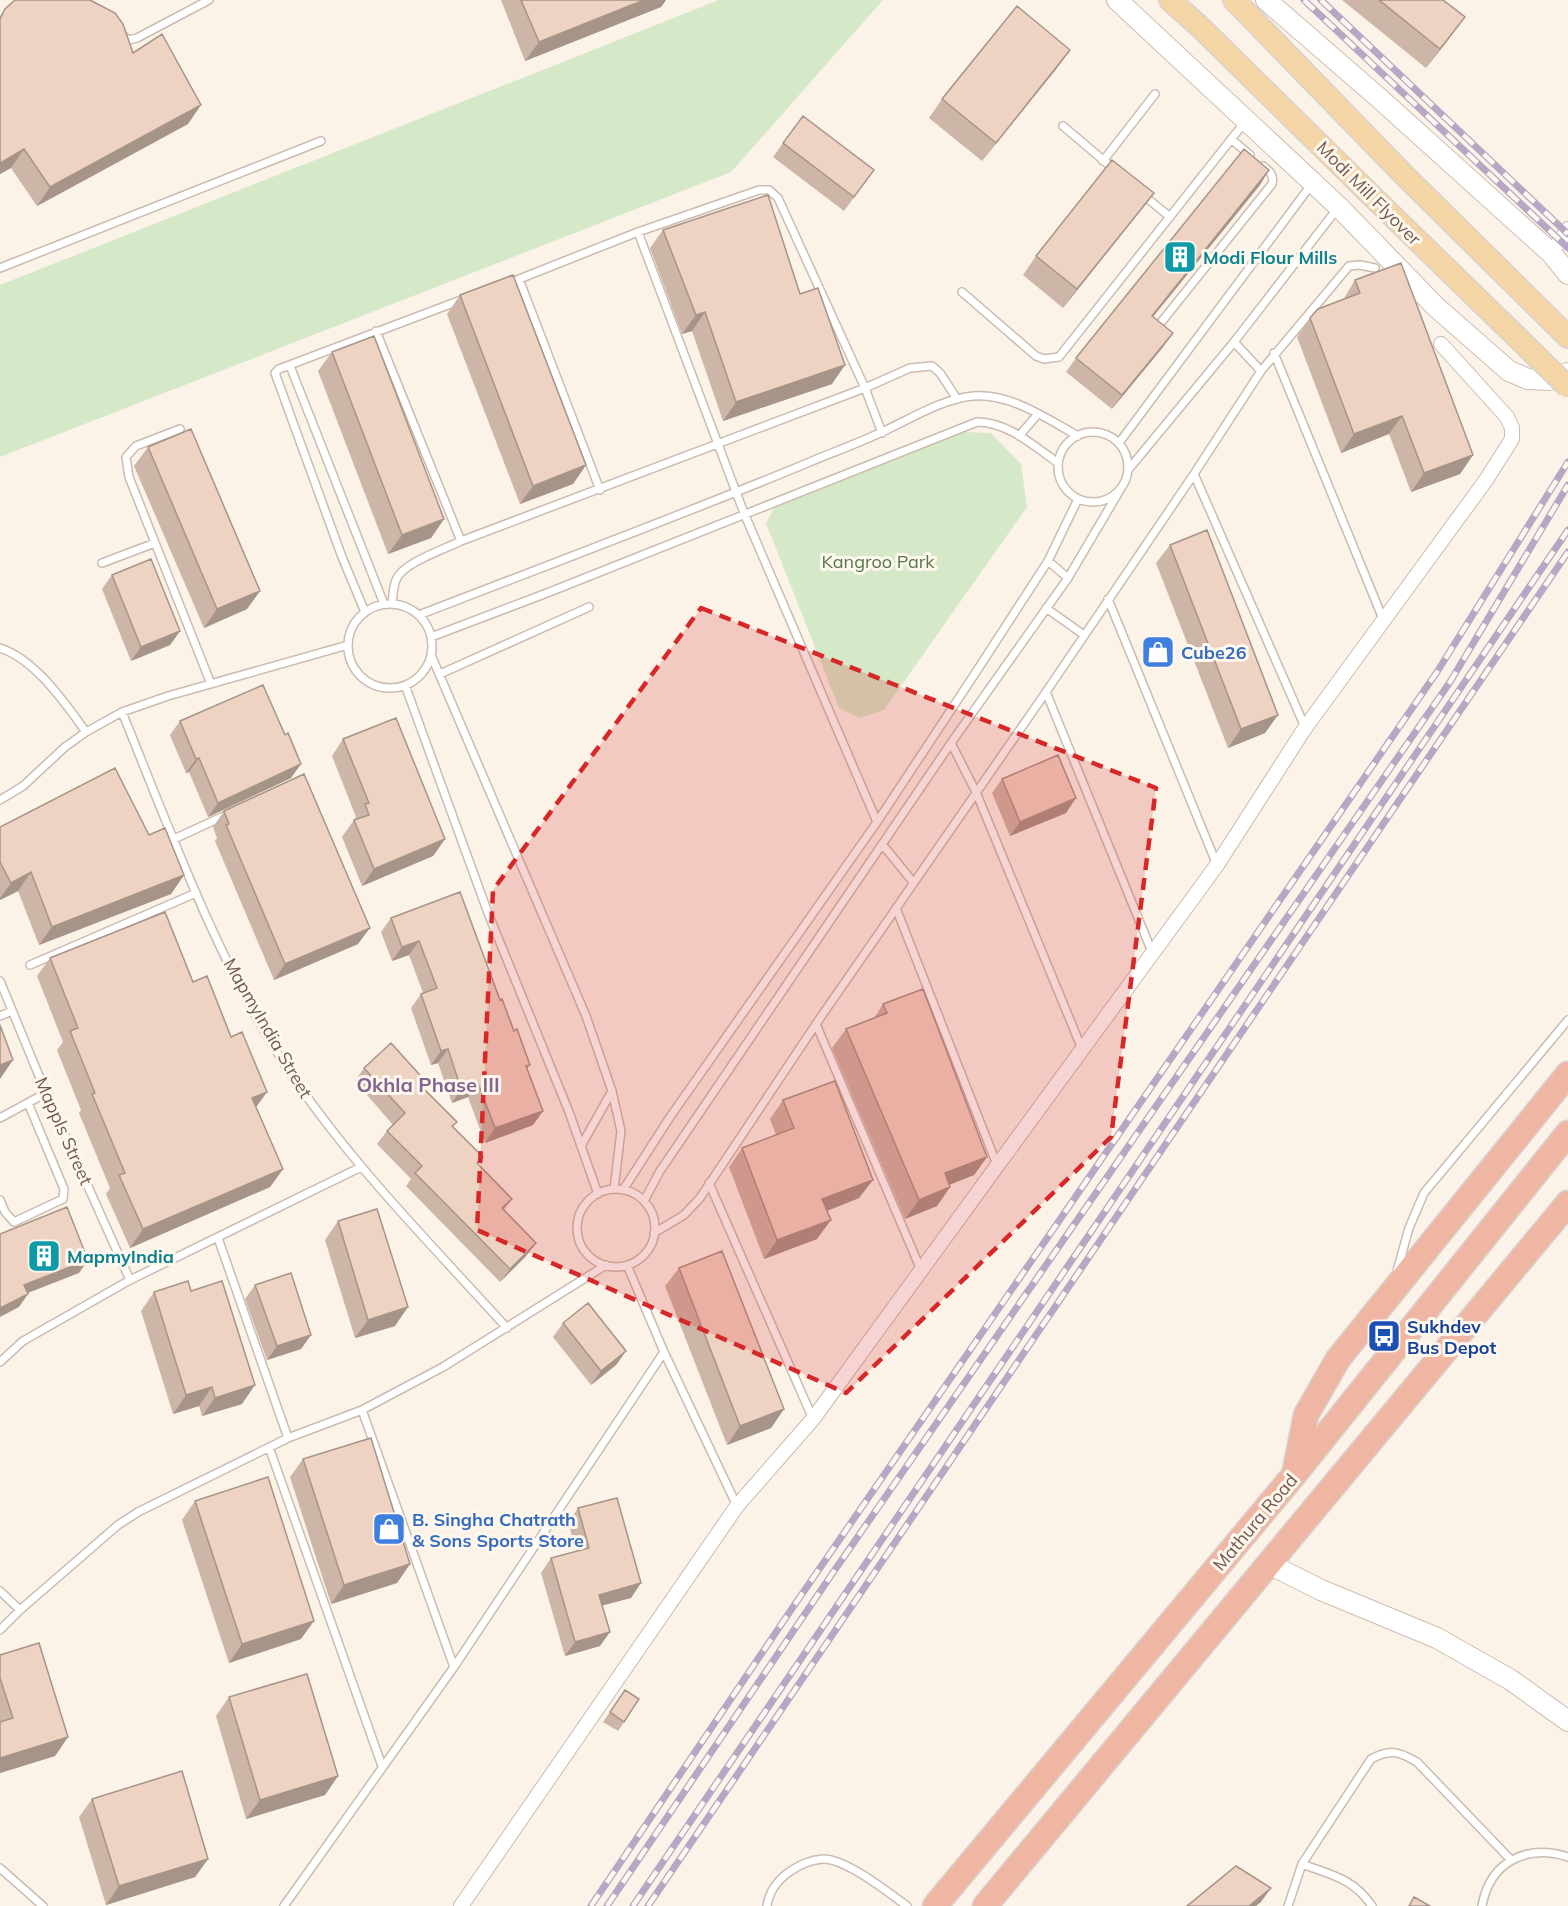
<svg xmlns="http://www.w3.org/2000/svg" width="1568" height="1906" viewBox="0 0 1568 1906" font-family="Mulish,sans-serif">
  <rect width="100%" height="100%" fill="#fbf3e8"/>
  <path fill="#d5e8c7" d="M719,0h164l-152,172 -731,285v-172z
    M965,432l26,1 30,31 6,43 -143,203 -24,8 -21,-10 -73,-185 11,-20z"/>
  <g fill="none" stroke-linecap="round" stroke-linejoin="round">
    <defs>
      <path id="lane" d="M121,34l8,6 8,-2 72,-38
        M1063,126l53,45
        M1231,139l19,16
        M1103,161l52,-67
        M1142,194l28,23
        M638,232l106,281 133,309
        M0,268l321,-127
        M519,279l81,211
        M509,283l129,-51 121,-42h10l9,8 87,190 17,45
        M962,292l74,64 8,3 15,-2 185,-234
        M1159,325l113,-141c2,-9 -2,-13 -9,-18
        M376,331l85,210
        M1234,342l27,29
        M1274,353l109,266
        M290,366l94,238
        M180,429l-44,17 -10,11 3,20 82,207
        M1058 467a35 35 0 1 1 70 0a35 35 0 1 1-70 0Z
        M1019,436l19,-22
        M1119,443l192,-258
        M1128,470l106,-128 103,-133
        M1194,474l111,253
        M1048,561l20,17
        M102,563l53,-20
        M1108,599l109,266
        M392,604c1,-8 1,-17 4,-24 6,-17 49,-31 65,-39l404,-153 45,-20 22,-2 8,7 17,26
        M348 646a42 42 0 1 1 84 0a42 42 0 1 1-84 0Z
        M1046,608l38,27
        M365,612l-23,-55 -67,-184 4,-4 182,-69
        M419,615c129,-50 258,-98 386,-151 26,-11 54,-21 79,-33 28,-13 58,-32 89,-35 37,-3 73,22 105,40
        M431,637l116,-44 430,-171c31,0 57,24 81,41
        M0,648c35,11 65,55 86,84
        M431,655l155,361 26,75 9,40 -7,58
        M440,674l149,-67
        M405,685l83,228 81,199 29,82
        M1046,692l106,260
        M122,712c49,120 93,244 163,353 63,96 145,178 222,263
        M951,743l25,49 106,257
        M0,800l23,-14 42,-39 21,-15 36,-20 46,-16 180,-51
        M174,839l52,-24
        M882,844l31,38
        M896,908l101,257
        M30,965l166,-72
        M0,981l46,112 84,187
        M0,1016l12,-5
        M816,1024l105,246
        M0,1118l46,-25
        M581,1146l31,-55
        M709,1183l104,236
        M577 1228a39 39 0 1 1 78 0a39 39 0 1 1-78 0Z
        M623,1190l47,-73 207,-295 101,-153 70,-108 30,-62
        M0,1200l5,12 9,10 49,-23 1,-10 -36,-86
        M644,1201l16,-30 291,-428 117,-165 52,-88
        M654,1233l30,-18 16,-17 116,-174 230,-332 148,-218 67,-103 88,-105 11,-1 15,3
        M218,1238l70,200
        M627,1265l37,87 73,154
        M1397,1271l12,-43 15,-35 144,-173
        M0,1362l23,-21 107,-61 231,-113
        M362,1410l92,257
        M269,1447l113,319
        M0,1591l20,19
        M0,1630l20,-20 98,-85 20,-13 150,-74 74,-28 81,-43 163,-102
        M1302,1864c30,11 52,15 70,42
        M0,1868l43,38
        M284,1906l170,-239 210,-315
        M767,1906c2,-14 11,-26 22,-34 11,-7 20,-12 34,-13 22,-1 66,34 84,47
        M1288,1906l14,-42 69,-105c19,-10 27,-8 46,3l94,98
        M1482,1906c8,-45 45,-62 86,-49"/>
      <path id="street" d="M1551,253l17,-24
        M461,1906l276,-400 76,-87 184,-253 220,-301 88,-137 181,-248 26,-41v-11l-5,-11 -66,-73"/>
      <path id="secondary" d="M1117,0l222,207 97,100 73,64 19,8 21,1 19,-7
        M1266,0l113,98 172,155 17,21
        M1269,1564l52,26 116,48 74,42 57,41"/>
      <path id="primary" d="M1170,0l29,26 177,174
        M1234,0l171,176 163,161"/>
      <path id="highway" d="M1295,1470l11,-55 32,-56 230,-285
        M935,1906l359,-431 274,-342
        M985,1906l583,-703"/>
    </defs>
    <use href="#lane" stroke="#ccbbaf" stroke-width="10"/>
    <use href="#street" stroke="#ccbbaf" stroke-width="16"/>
    <use href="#secondary" stroke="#d0bdb0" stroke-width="22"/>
    <use href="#primary" stroke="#d8d1cd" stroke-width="24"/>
    <use href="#highway" stroke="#d8d1cd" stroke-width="27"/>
    <use href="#lane" stroke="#fff" stroke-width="7"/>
    <use href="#street" stroke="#fff" stroke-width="14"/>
    <use href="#secondary" stroke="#fff" stroke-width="20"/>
    <use href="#primary" stroke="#f4d5a6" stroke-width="21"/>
    <use href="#highway" stroke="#f0b6a4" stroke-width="24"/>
    <defs>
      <path id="rail" d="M1304,0l264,248
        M1321,0l247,234
        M591,1906l200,-296 646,-938 131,-210
        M607,1906l225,-332 618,-892 118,-197
        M633,1906l935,-1376
        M648,1906l920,-1354"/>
    </defs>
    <use href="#rail" stroke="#b6a7c4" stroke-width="7"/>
    <use href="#rail" stroke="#fef7ee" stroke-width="4.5" stroke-dasharray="14" stroke-linecap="butt"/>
    <defs>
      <path id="primary-bridge" d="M1376,200l192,187"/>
    </defs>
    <use href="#primary-bridge" stroke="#d8d1cd" stroke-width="24" stroke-linecap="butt"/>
    <use href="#primary-bridge" stroke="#f4d5a6" stroke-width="21"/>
  </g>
  <path fill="#cdb5a7" d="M501,0h165l-5,7 -136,54z
    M1342,0h101l22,17 -14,19 -25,32z
    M5,9l128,44 55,71 -151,82 -26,-38 -11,6v-158z
    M1057,68l-75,93 -53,-43 13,-19z
    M783,143l91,27 -30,41 -71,-54z
    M1260,185l-107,132 10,30 -51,62 -46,-37 10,-14z
    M1140,211l-77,97 -40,-33 13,-19z
    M663,230l137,64 32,90 -109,37 -31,-90 -10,3 -32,-86z
    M1355,280l118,175 -13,19 -49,18 -22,-58 -48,19 -44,-116 13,-19 33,-18z
    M460,295l126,170 -13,19 -53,20 -73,-190z
    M332,352l112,167 -13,19 -43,16 -70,-183z
    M148,447l112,144 -13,18 -43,19 -70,-162z
    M1170,545l108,170 -13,18 -37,15 -72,-185z
    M112,575l68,56 -10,14 -39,16 -29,-72z
    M180,721l111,57 -83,39 -19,-45 -3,1 -16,-38z
    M343,739l102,100 -12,17 -71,30 -20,-49 14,-20 -24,-61z
    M1002,779l64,34 -56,23 -18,-43z
    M224,811l134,133 -84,36 -59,-139 2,-3 -4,-11z
    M0,827l149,8 35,40 -13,19 -132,51 -21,-54 -18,9z
    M391,918l109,82 30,65 -3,4 16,42 -10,14 -48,18 -17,-46 -16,6 -14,-40 -7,2 -20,-57 10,-14 2,-1 -14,-38 -17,6 -11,-29z
    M50,958l143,24 38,55 25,70 27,62 -13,18 -140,61 -24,-54 4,-6 -31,-75 2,-3 -24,-60 6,-8 -26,-66z
    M883,1004l104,153 -13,18 -25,10 1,2 -13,19 -32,13 -73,-171 14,-19 28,-11z
    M364,1068l59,20 34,34 -4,5 30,30 -5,7 34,35 -8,11 32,33 -10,13 -26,26 -94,-96 5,-7 -34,-35 10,-13 6,-6 -38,-44z
    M783,1100l76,98 -32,13 -10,28 -53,20 -35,-92 13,-19 34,-13 -6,-16z
    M338,1221l57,105 -40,12 -30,-98z
    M679,1268l105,141 -13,19 -44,17 -62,-159z
    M255,1285l56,50 -10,14 -34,11 -22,-61z
    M191,1291l51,113 -40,12 -3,-10 -26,8 -32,-103 13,-19z
    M563,1323l63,28 -10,14 -25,20 -38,-48z
    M303,1459l107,105 -13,19 -66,21 -41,-127z
    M195,1501l106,138 -72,24 -47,-143z
    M578,1508l53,90 -29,7 -2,41 -35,10 -24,-83 10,-15 26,-7 -9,-28z
    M0,1655l68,82 -13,19 -55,17z
    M625,1690l-1,32 -6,9 -15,-9z
    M229,1697l109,79 -13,19 -79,24 -30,-103z
    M92,1799l116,60 -13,18 -89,28 -27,-88z"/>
  <path fill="#a79488" d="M644,0h22l-5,7 -136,54 14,-19z
    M1465,17l-14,19 -25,32 14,-19z
    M1070,50l-13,18 -75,93 14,-18z
    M201,105l-13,19 -151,82 13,-19z
    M24,149l-13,19 -11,6v-11z
    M1269,170l-9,15 -118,145 10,-14z
    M1154,193l-14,18 -77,97 14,-19z
    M705,312l-13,19 -10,3 14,-19z
    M1173,333l-10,14 -51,62 10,-14z
    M845,365l-13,19 -109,37 13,-19z
    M1402,416l-13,18 -48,19 13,-19z
    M1473,455l-13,19 -49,18 13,-19z
    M586,465l-13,19 -53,20 13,-18z
    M444,519l-13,19 -43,16 14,-19z
    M260,591l-13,18 -43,19 13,-19z
    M180,631l-10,14 -39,16 10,-14z
    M1278,715l-13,18 -37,15 13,-19z
    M199,758l-10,14 -3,1 10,-14z
    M301,764l-10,14 -83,39 10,-14z
    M1076,798l-10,15 -56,23 10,-14z
    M445,839l-12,17 -71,30 12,-17z
    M31,872l-13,19 -18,9v-2l11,-15z
    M184,875l-13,19 -132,51 13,-18z
    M370,928l-12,16 -84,36 11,-16z
    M419,941l-10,14 -17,6 10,-14z
    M448,1049l-10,14 -7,2 10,-14z
    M13,1060l-13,19v-14z
    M478,1083l-10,14 -16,6 9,-14z
    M267,1092l-13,18 -2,-12z
    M543,1111l-10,14 -48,18 10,-15z
    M987,1157l-13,18 -43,17 14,-19z
    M283,1169l-13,18 -140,61 13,-19z
    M873,1180l-14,18 -50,20 13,-19z
    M950,1187l-13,19 -32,13 14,-19z
    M831,1220l-14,19 -53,20 13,-19z
    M536,1243l-10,13 -26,26 10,-13z
    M88,1260l-9,13 -64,25 9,-13z
    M28,1294l-9,13 -19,10v-9z
    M408,1307l-13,19 -40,12 13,-18z
    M311,1335l-10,14 -34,11 10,-14z
    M626,1351l-10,14 -25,20 10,-14z
    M255,1385l-13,19 -40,12 13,-18z
    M212,1387l-13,19 -26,8 13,-19z
    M784,1409l-13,19 -44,17 13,-19z
    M410,1564l-13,19 -66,21 13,-19z
    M641,1583l-10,15 -42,11 10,-14z
    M314,1621l-13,18 -72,24 13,-19z
    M610,1632l-10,14 -35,10 10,-14z
    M68,1737l-13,19 -55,17v-15z
    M338,1776l-13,19 -79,24 14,-19z
    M208,1859l-13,18 -89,28 13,-19z
    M1271,1888l-10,14 -5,4h-7z"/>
  <path fill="#eed3c2" stroke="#a79488" stroke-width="1.5" d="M15,0h75l25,13 8,11 10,29 29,-19 39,71 -151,82 -26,-38 -24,14v-144l5,-10z
    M521,0h123l-105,42z
    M1379,0h64l22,17 -25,32z
    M1017,6l53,44 -74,93 -54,-44z
    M803,116l71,54 -20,27 -71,-54z
    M1244,149l25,21 -117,146 21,17 -51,62 -46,-37z
    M1112,160l42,33 -77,96 -41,-33z
    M768,195l32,99 18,-6 27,77 -109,37 -31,-90 -9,3 -33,-85z
    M1401,263l72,192 -49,18 -22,-57 -48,18 -44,-116 8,-9 42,-16 -5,-13z
    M513,275l73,190 -53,21 -73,-191z
    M374,336l70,183 -42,16 -70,-183z
    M191,429l69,162 -43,18 -69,-162z
    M1207,530l71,185 -37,14 -71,-184z
    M151,559l29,72 -39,16 -29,-72z
    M263,685l22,50 3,-2 13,31 -83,39 -19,-45 -3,1 -16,-38z
    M396,718l49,121 -71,30 -20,-49 15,-5 -4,-11 4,-1 -26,-64z
    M1058,755l18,43 -56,24 -18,-43z
    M115,768l34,67 16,-7 19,47 -132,52 -21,-55 -20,11 -11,-21v-35z
    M304,774l66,154 -85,36 -59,-139 3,-1 -5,-13z
    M460,892l40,108 2,-1 12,32 3,-2 13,36 -4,1 17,45 -48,17 -17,-45 -17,6 -13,-40 -7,2 -20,-57 16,-6 -18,-47 -17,6 -11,-29z
    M165,912l28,70 14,-6 24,61 11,-5 25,60 -15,6 31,71 -140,60 -24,-54 6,-2 -33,-79 3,-1 -25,-62 8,-3 -28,-70z
    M923,989l64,168 -42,16 5,14 -31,13 -73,-171 41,-16 -4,-9z
    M0,1025l13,35 -13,5z
    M391,1043l36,40 -5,4 35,35 -5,4 31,31 -6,6 35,36 -10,9 34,35 -26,26 -95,-96 7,-7 -35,-35 18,-18 -41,-45z
    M835,1081l38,99 -51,19 9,21 -54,20 -35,-92 52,-20 -11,-28z
    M67,1207l21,53 -64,25 4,9 -28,14v-74z
    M377,1209l31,98 -40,13 -30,-99z
    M722,1251l62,158 -44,17 -61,-158z
    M291,1273l20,62 -34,11 -22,-61z
    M188,1281l3,10 31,-10 33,104 -40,13 -3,-11 -26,8 -32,-103z
    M588,1303l38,48 -25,20 -38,-48z
    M371,1438l39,126 -66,21 -41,-126z
    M268,1477l46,144 -72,23 -47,-143z
    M617,1498l24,85 -42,12 11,37 -35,10 -24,-84 38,-10 -11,-40z
    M39,1643l29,94 -68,21v-36l13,-4 -13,-40v-23z
    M307,1674l31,102 -78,24 -31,-103z
    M625,1690l14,9 -15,23 -14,-10z
    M182,1771l26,88 -89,27 -27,-87z
    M1236,1866l35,22 -22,18h-62z
    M1414,1897l16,9h-21z"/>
  <path fill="#d62828" fill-opacity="0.2" stroke="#d62828" stroke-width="4.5" stroke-dasharray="12 8" stroke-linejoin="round" d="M701,608l455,180 -45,349 -265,256 -369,-163 16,-340z"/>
  <defs>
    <symbol id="building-square" viewBox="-11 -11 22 22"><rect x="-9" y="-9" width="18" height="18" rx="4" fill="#0f9aa8" stroke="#fef7ee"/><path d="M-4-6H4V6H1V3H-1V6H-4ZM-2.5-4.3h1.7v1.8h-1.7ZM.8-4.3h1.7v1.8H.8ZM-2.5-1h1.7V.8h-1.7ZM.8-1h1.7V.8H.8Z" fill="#fff"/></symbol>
    <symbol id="shop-square" viewBox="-11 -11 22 22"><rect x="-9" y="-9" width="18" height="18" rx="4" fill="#3f7fe0" stroke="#fef7ee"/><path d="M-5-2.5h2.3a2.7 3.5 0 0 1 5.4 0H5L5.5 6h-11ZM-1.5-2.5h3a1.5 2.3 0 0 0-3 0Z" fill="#fff"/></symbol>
    <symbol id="bus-square" viewBox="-11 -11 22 22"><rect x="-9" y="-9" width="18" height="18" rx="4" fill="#1a4fb4" stroke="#fef7ee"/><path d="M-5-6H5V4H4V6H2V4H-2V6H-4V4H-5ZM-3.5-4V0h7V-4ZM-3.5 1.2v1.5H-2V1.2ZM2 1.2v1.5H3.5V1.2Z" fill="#fff"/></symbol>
  </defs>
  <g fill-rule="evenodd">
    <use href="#building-square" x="1161" y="238" width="38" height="38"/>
    <use href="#shop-square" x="1139" y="633" width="38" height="38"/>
    <use href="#building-square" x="25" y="1237" width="38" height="38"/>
    <use href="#bus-square" x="1365" y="1317" width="38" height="38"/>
    <use href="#shop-square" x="370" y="1510" width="38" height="38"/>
  </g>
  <g text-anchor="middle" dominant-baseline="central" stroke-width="6" stroke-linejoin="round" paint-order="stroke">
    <g font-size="18" fill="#735a4e" stroke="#fef7ee">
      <text transform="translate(1369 193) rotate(45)">Modi Mill Flyover</text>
      <text transform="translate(268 1028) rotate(60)">MapmyIndia Street</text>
      <text transform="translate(64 1131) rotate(66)">Mappls Street</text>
      <text transform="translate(1255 1522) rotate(-50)">Mathura Road</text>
    </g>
    <g font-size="18" font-weight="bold" fill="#0d838f" stroke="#fef7ee" text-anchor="start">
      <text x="1203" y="257">Modi Flour Mills</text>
      <text x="67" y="1256">MapmyIndia</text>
    </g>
    <g font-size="18" fill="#567847" stroke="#fef7ee">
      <text x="878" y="561">Kangroo Park</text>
    </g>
    <g font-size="18" font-weight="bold" fill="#366cbe" stroke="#fef7ee" text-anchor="start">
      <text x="1181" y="652">Cube26</text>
      <text x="412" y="1519">B. Singha Chatrath<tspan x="412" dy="21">&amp; Sons Sports Store</tspan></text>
    </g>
    <g font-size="18" font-weight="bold" fill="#164399" stroke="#fef7ee" text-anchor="start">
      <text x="1407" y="1326">Sukhdev<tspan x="1407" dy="21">Bus Depot</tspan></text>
    </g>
    <g font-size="20" font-weight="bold" fill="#80668f" stroke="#fef7ee">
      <text x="428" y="1084">Okhla Phase III</text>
    </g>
  </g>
</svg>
